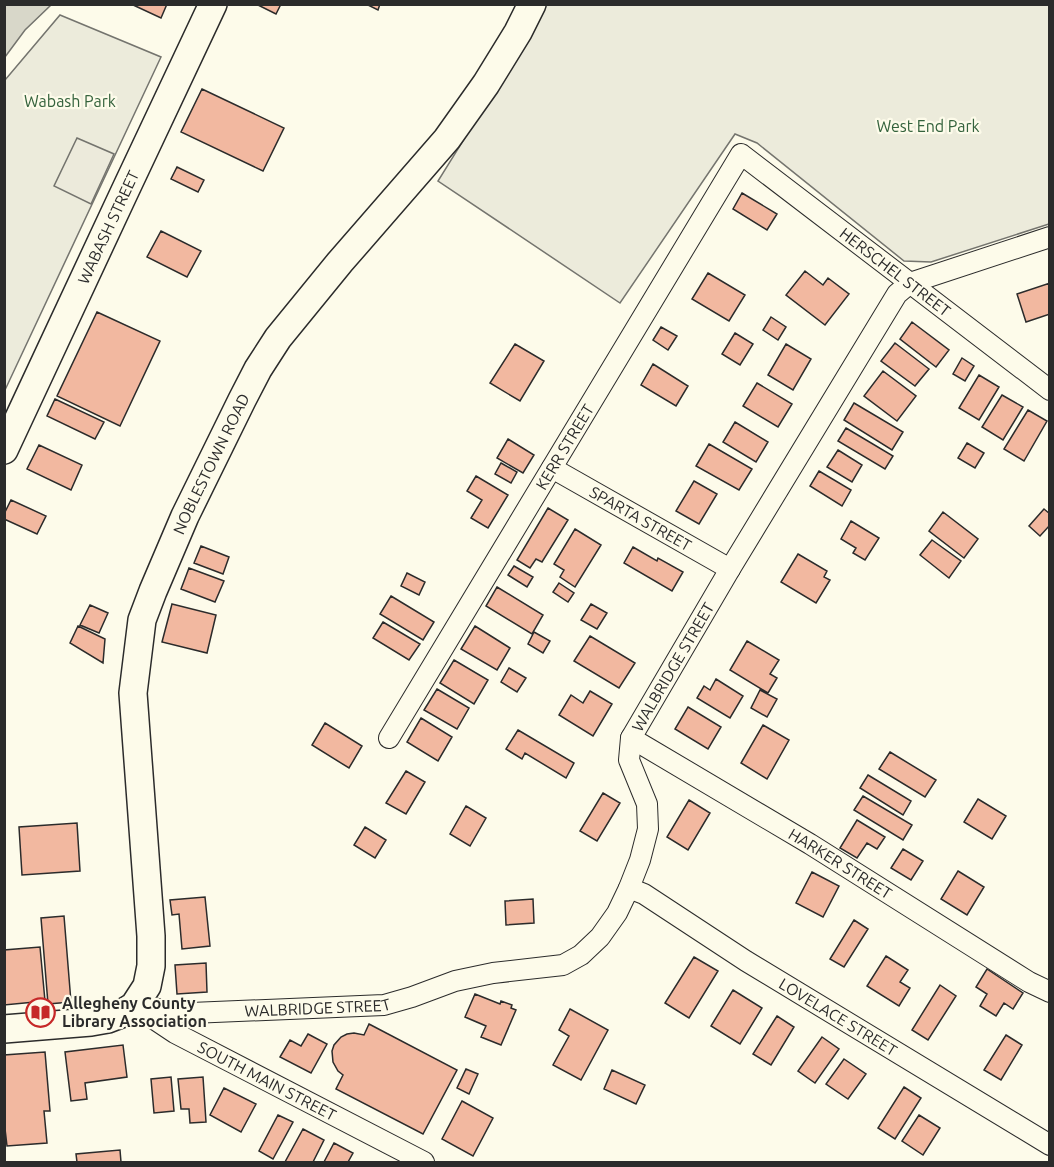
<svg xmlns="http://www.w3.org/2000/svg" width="1054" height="1167" viewBox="0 0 1054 1167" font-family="Ubuntu,sans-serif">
  <rect width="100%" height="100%" fill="#fdfbea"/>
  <path fill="#ecebdb" stroke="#74746e" stroke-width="1.5" d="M541,5h508v219l-118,38 -27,-1 -147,-118 -22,-9 -115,169 -182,-122 87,-140z
    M60,15l101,42 -156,333v-310z"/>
  <path fill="#eceadb" stroke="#74746e" stroke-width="1.5" d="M77,138l37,16 -23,50 -37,-18z"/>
  <path fill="#d8d7c9" stroke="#74746e" stroke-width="1.5" d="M6,5h45l-26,25 -20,27 -1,-51z"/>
  <path fill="#f2b8a0" stroke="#2b2b2b" stroke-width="1.5" d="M131,4h36l-6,14z
    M256,4h25l-5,10z
    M366,4h14l-2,6z
    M202,89l82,39 -21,43 -82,-39z
    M177,167l27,13 -6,12 -27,-13z
    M742,193l35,21 -10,16 -34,-21z
    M161,231l40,20 -14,26 -40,-20z
    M805,271l18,14 5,-7 21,16 -24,31 -39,-30z
    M708,273l37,22 -16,26 -37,-22z
    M1050,283v31l-24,8 -9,-28z
    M97,312l63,29 -40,85 -63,-30z
    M771,317l15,10 -8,13 -15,-10z
    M912,322l37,28 -13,17 -36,-28z
    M661,327l16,9 -9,14 -15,-10z
    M735,333l18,11 -13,21 -18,-11z
    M895,343l34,26 -14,17 -34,-25z
    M515,344l29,17 -24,40 -30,-18z
    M786,344l25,15 -18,31 -25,-15z
    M962,358l12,8 -9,15 -12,-7z
    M653,364l35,22 -12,20 -35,-21z
    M883,371l33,25 -19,25 -33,-25z
    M979,375l20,12 -20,33 -20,-12z
    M757,383l35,21 -14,23 -35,-21z
    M1002,395l21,12 -20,33 -21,-13z
    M55,399l49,23 -9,17 -48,-23z
    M854,403l49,29 -11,18 -48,-30z
    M1028,410l19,11 -23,40 -20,-12z
    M735,422l33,20 -12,20 -33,-20z
    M846,428l47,28 -8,13 -47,-28z
    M508,439l26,16 -11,18 -26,-15z
    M967,443l17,10 -9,15 -17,-10z
    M709,444l43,25 -13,21 -43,-24z
    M39,445l43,20 -11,25 -44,-21z
    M838,450l24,15 -10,17 -25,-15z
    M501,463l16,9 -6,11 -16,-9z
    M819,471l32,19 -9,16 -32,-20z
    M476,476l32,19 -20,33 -17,-10 11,-18 -15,-9z
    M694,481l23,13 -18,30 -23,-13z
    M11,500l35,16 -9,18 -33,-15v-5z
    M548,508l20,12 -26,42 -6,-3 -6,9 -13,-8z
    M1044,509l6,5v11l-10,11 -11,-10z
    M943,512l35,27 -14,19 -35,-27z
    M851,521l28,17 -14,22 -12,-7 3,-5 -15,-9z
    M575,529l26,16 -26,42 -15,-10 4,-7 -10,-6z
    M932,540l29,21 -12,17 -29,-23z
    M201,546l28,11 -6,17 -29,-11z
    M633,547l24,14 1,-3 25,14 -11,19 -48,-28z
    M798,554l29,17 -3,6 6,3 -14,23 -35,-21z
    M514,566l19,11 -6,10 -19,-12z
    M189,568l35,13 -9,21 -34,-13z
    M407,573l18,9 -6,13 -18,-9z
    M559,583l15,10 -6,9 -15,-10z
    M497,587l46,28 -11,19 -46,-28z
    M391,596l43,26 -11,18 -43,-26z
    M172,604l44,11 -9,38 -45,-11z
    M591,604l16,9 -10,16 -16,-9z
    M90,605l18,8 -9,20 -19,-8z
    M383,622l37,22 -11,16 -36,-22z
    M78,626l27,13 -2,24 -33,-20z
    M475,626l35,22 -13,22 -36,-21z
    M534,632l16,9 -7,12 -15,-9z
    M590,636l45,27 -16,25 -45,-27z
    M747,641l32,19 -9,14 7,4 -9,15 -38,-23z
    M454,660l34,20 -14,24 -34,-21z
    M509,668l17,10 -9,14 -16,-10z
    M716,679l27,17 -13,22 -33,-20 7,-12 6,4z
    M437,689l32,19 -12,21 -33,-19z
    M760,690l17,9 -10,18 -16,-9z
    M590,691l22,13 -19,32 -34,-21 12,-20 12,8z
    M688,707l33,20 -13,22 -33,-20z
    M421,718l31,19 -14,24 -31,-19z
    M325,723l37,23 -13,22 -37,-23z
    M763,725l26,15 -22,39 -26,-16z
    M518,730l56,33 -8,15 -41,-25 -3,6 -16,-10z
    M890,752l46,28 -11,17 -46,-28z
    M406,771l19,11 -19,32 -20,-11z
    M868,775l43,26 -8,14 -43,-27z
    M603,793l17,10 -23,38 -17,-10z
    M863,796l49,29 -9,15 -49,-30z
    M978,799l28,17 -14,23 -28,-17z
    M689,800l21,13 -22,37 -21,-13z
    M466,806l20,12 -16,28 -20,-12z
    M857,820l28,17 -8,12 -10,-6 -10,15 -17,-10z
    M77,823l3,48 -58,4 -3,-48z
    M365,827l21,13 -11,18 -21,-13z
    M903,849l20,12 -12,19 -20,-12z
    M958,871l26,16 -17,28 -26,-16z
    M812,872l27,14 -16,31 -27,-14z
    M205,897l5,49 -28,3 -3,-35 -7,1 -2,-15z
    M533,899l1,24 -28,2 -1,-24z
    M64,916l7,86 -23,2 -7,-86z
    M854,920l14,9 -24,38 -14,-8z
    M40,947l5,54 -41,4v-55z
    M886,956l22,14 -8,12 10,6 -11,18 -32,-20z
    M694,957l24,14 -29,47 -24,-15z
    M206,963l1,29 -30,2 -2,-29z
    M987,969l36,24 -10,16 -9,-6 -8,13 -16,-10 7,-12 -11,-7z
    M940,985l16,11 -28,44 -16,-10z
    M733,990l29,18 -22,36 -29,-18z
    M475,994l25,10 1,-3 11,4 -1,3 5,2 -15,35 -20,-8 5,-11 -21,-9z
    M570,1009l38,21 -27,50 -28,-15 16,-29 -10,-6z
    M777,1016l17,11 -23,38 -18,-11z
    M369,1024l88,46 -34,64 -87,-45 7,-14 -5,-4 -5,-9 -1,-11 2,-6 7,-8 6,-3 7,-1 10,2z
    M308,1034l19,10 -16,29 -31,-16 10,-17 11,6z
    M1006,1035l16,10 -21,35 -17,-10z
    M822,1037l17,12 -24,34 -17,-12z
    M123,1045l4,32 -42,6 2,16 -16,2 -6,-49z
    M45,1052l5,59h-6l3,32 -40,3 -3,-26v-65z
    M844,1059l22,15 -18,25 -22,-15z
    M466,1069l12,5 -9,20 -12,-6z
    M612,1070l33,15 -9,19 -32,-15z
    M171,1077l3,34 -20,2 -3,-34z
    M203,1077l3,45 -16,1 -1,-14h-8l-3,-30z
    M904,1087l17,11 -26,41 -17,-11z
    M224,1088l32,16 -15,28 -31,-17z
    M462,1101l31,17 -20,38 -31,-17z
    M278,1115l15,7 -20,37 -14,-8z
    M919,1115l21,13 -17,27 -21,-14z
    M303,1129l21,11 -11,22h-28z
    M334,1143l19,10 -5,9h-24z
    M120,1150l1,12h-44l-1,-8z"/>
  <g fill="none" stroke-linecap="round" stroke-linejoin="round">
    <defs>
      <g id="minor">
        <path id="s1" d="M552,468l178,101"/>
        <path id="s2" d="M389,738l352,-584 309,236"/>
        <path id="s3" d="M631,738l179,106 219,138 21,10"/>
        <path id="s4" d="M629,888l15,6 102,67 304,184"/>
        <path id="s5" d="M134,1006l57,7 193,-8 28,-8 43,-16 38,-8 70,-8 18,-10 19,-18 17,-24 12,-25 11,-28 8,-31 -1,-25 -18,-44 2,-22 99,-169 167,-275 13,-11 140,-46"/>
        <path id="s6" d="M139,1009l36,24 249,129"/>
      </g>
      <g id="secondary">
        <path id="s7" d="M4,450l120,-257 89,-189"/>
        <path id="s8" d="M4,1029l87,-7 17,-3 13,-5 13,-8 13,-20 4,-20v-30l-18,-243 9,-73 11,-29 32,-75 57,-116 16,-31 20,-31 62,-76 107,-123 39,-55 32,-52 14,-28"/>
      </g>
    </defs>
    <use href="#minor" stroke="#2b2b2b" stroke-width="22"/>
    <use href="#secondary" stroke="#2b2b2b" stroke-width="30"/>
    <use href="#minor" stroke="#fdfbea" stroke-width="20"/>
    <use href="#secondary" stroke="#fdfbea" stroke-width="27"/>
  </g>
  <defs>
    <symbol id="library-ring" viewBox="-11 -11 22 22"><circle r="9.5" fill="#fdfbea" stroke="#c62828" stroke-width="1.5"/><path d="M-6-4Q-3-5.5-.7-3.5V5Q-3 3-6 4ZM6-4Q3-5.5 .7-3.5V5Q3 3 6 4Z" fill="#c62828"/></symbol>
  </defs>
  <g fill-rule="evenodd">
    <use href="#library-ring" x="24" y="996" width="33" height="33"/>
  </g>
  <g text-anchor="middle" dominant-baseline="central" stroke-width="4.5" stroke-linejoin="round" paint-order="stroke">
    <g font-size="16" fill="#34623c" stroke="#fdfbea">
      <text x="70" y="101">Wabash Park</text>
      <text x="928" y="126">West End Park</text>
    </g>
    <g font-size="16" fill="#2b2b2b" stroke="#fdfbea">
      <text stroke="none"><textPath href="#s7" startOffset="246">WABASH STREET</textPath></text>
      <text stroke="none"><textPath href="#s2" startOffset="876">HERSCHEL STREET</textPath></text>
      <text stroke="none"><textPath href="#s2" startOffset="340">KERR STREET</textPath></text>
      <text stroke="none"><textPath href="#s8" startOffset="696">NOBLESTOWN ROAD</textPath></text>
      <text stroke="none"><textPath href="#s1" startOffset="102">SPARTA STREET</textPath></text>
      <text stroke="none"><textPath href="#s5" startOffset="778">WALBRIDGE STREET</textPath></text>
      <text stroke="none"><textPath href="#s3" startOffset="244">HARKER STREET</textPath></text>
      <text stroke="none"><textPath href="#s5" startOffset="184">WALBRIDGE STREET</textPath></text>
      <text stroke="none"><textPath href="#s4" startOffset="246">LOVELACE STREET</textPath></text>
      <text stroke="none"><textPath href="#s6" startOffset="147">SOUTH MAIN STREET</textPath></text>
    </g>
    <g font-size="16" font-weight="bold" fill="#2b2b2b" stroke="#fdfbea" text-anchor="start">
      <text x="62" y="1003">Allegheny County<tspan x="62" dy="18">Library Association</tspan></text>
    </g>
  </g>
  <rect width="1054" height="1167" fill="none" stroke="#2b2b2b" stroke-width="12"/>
</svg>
